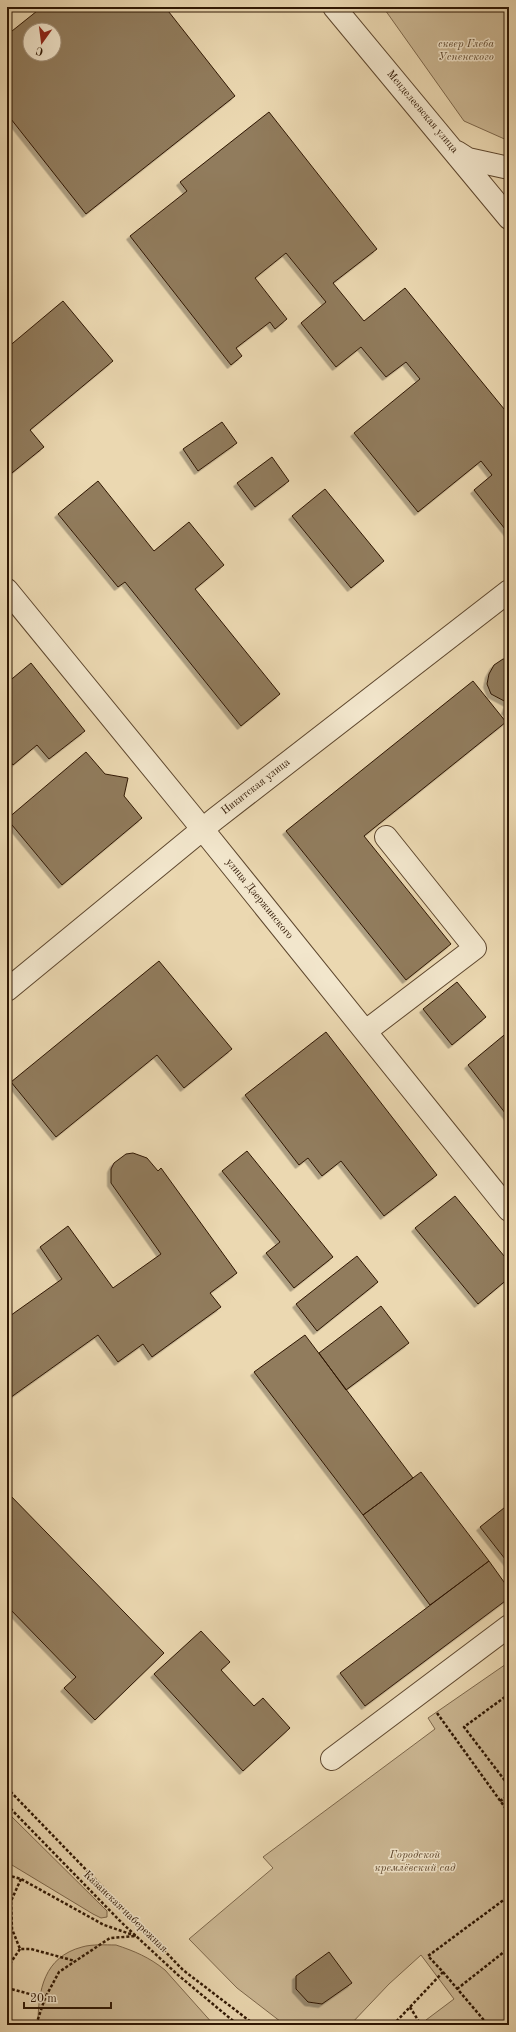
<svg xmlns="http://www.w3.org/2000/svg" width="516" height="2032" viewBox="0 0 516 2032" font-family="'Old Standard TT',serif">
  <defs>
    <filter id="shadow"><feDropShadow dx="-3.5" dy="3.5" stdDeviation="0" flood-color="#0004"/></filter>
  </defs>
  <rect width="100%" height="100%" fill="#ebd8b1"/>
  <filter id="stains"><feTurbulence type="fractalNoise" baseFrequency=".005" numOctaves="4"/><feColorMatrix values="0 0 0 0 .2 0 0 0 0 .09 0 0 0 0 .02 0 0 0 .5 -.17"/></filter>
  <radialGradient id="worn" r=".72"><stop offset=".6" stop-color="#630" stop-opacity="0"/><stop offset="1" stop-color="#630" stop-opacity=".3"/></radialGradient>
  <path fill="#cbb793" stroke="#7d674b" d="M383,7h126v134l-45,-20z
    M509,1662v363h-80l-3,-5 28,-21 -33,-44 -32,29 -39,41h-65l-48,-37 -48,-49 84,-71 -10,-11 172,-128 -7,-11z
    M7,1812l100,99v6l-6,1 -8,-4 -86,-52z
    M116,1945c18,6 33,12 49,25l49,55h-176c0,-35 6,-68 44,-78 10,-3 23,-2 34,-2z"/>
  <path fill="#917b5d" stroke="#2f1703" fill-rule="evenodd" filter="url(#shadow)" d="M42,7h123l70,89 -149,118 -79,-100v-79zM30,30h24v24h-24z
    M269,112l108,137 -44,34 31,38 41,-33 104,127v119l-35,-44 18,-15 -11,-14 -63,51 -64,-79 66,-54 -14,-17 -20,15 -25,-30 -25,20 -35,-44 25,-21 -40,-49 -31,25 32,41 -12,10 -5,-7 -34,26 6,8 -11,9 -101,-129 57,-45 -7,-9z
    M63,301l50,60 -83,69 14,17 -37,30v-129z
    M222,422l15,21 -39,28 -15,-22z
    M272,457l17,24 -34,26 -18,-24z
    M98,481l56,70 35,-29 35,43 -29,24 85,105 -39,32 -116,-144 -7,5 -60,-73z
    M325,489l59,72 -33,27 -59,-72z
    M503,659h6v54l-4,-2 3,-8 -17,-9 -4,-10 2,-10 5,-9z
    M31,663l54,68 -36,28 -12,-14 -24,20 -6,-8v-74z
    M473,681l33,41 -142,114 87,108 -45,36 -120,-149z
    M86,752l19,22 23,4 -4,18 18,22 -80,67 -55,-66z
    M159,961l73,88 -48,39 -27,-33 -101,82 -45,-55z
    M457,982l29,35 -34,28 -29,-36z
    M509,1031v87l-41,-53z
    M326,1032l111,143 -53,41 -43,-55 -19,15 -14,-18 -9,7 -54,-70z
    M247,1151l86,106 -39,31 -28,-35 14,-11 -58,-71z
    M133,1153l14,5 11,13 3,-3 76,105 -27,20 11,14 -69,50 -9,-13 -25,18 -20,-27 -91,65v-82l55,-39 -22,-32 28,-21 45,62 48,-34 -50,-71v-14l3,-6 12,-9z
    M455,1196l54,66v16l-31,26 -63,-76z
    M357,1256l21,26 -61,49 -21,-27z
    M381,1306l28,37 -63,47 -27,-37z
    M305,1335l108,143 -50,37 -109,-143z
    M421,1472l68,89 -59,44 -67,-90z
    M7,1492l157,161 -69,67 -31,-32 12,-11 -69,-71z
    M509,1504v60l-29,-37z
    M489,1561l20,28v9l-144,108 -25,-33z
    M201,1631l29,31 -9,8 33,36 9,-8 27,30 -47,43 -89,-97z
    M329,1952l23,31 -30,21 -14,-2 -12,-13v-13z"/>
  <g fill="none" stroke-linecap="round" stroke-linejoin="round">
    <defs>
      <path id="minor" d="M334,7l175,211
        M457,152l11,7 41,9
        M7,590l184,225 318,395
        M7,990l208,-171 294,-228
        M366,1031l109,-83 -89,-111
        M332,1759l177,-133"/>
    </defs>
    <use href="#minor" stroke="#5e472e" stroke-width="24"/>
    <path stroke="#2f1703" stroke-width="2.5" stroke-dasharray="3 2" stroke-linecap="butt" d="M509,1694l-45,33 45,59
      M437,1713l72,100
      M7,1788l176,182 72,55
      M500,1801l9,-6
      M7,1805l115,118 56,52 60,50
      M7,1875l14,4 83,46 32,11 -26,2 -51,34 -14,26 -9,27
      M21,1879l-10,22 1,28 8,20h11l44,12
      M7,1968l13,-19
      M443,1972l45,53
      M7,1988l38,10
      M457,1989l52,-41
      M410,2007l11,18
      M393,2025l50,-53 -15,-16 81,-60"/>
    <use href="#minor" stroke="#f2e6cc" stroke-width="22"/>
  </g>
  <g text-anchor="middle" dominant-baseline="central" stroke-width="3" stroke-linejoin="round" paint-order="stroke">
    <g font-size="11" font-style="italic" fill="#5e472e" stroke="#f2e6cc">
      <text x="466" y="44">сквер Глеба<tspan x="466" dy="13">Успенского</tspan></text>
      <text x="415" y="1855">Городской<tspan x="415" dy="13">кремлёвский сад</tspan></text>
    </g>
    <g font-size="11" fill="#2f1703" stroke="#f2e6cc">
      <text transform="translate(422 112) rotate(50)">Менделеевская улица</text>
      <text transform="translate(256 787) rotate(-38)">Никитская улица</text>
      <text transform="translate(259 899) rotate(51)">улица Дзержинского</text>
      <text transform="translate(125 1912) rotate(44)">Казанская набережная</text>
    </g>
  </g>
  <rect width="516" height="2032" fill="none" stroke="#ebd8b1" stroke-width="24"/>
  <rect x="8" y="8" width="500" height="2016" fill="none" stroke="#2f1703" stroke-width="2"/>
  <rect x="12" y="12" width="492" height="2008" fill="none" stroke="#2f1703"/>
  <g transform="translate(42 42) rotate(194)"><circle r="19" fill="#f2e6cc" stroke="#a4937c"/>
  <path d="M0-3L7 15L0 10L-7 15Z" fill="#8f2418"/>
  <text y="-6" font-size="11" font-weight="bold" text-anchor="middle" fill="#2f1703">С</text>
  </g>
  <path d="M24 2002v6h87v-6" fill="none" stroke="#2f1703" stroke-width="2"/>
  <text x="30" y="2002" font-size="12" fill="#2f1703" stroke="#f2e6cc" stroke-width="3" paint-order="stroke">20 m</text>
  <rect width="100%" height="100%" filter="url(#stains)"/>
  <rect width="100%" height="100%" fill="url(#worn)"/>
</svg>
